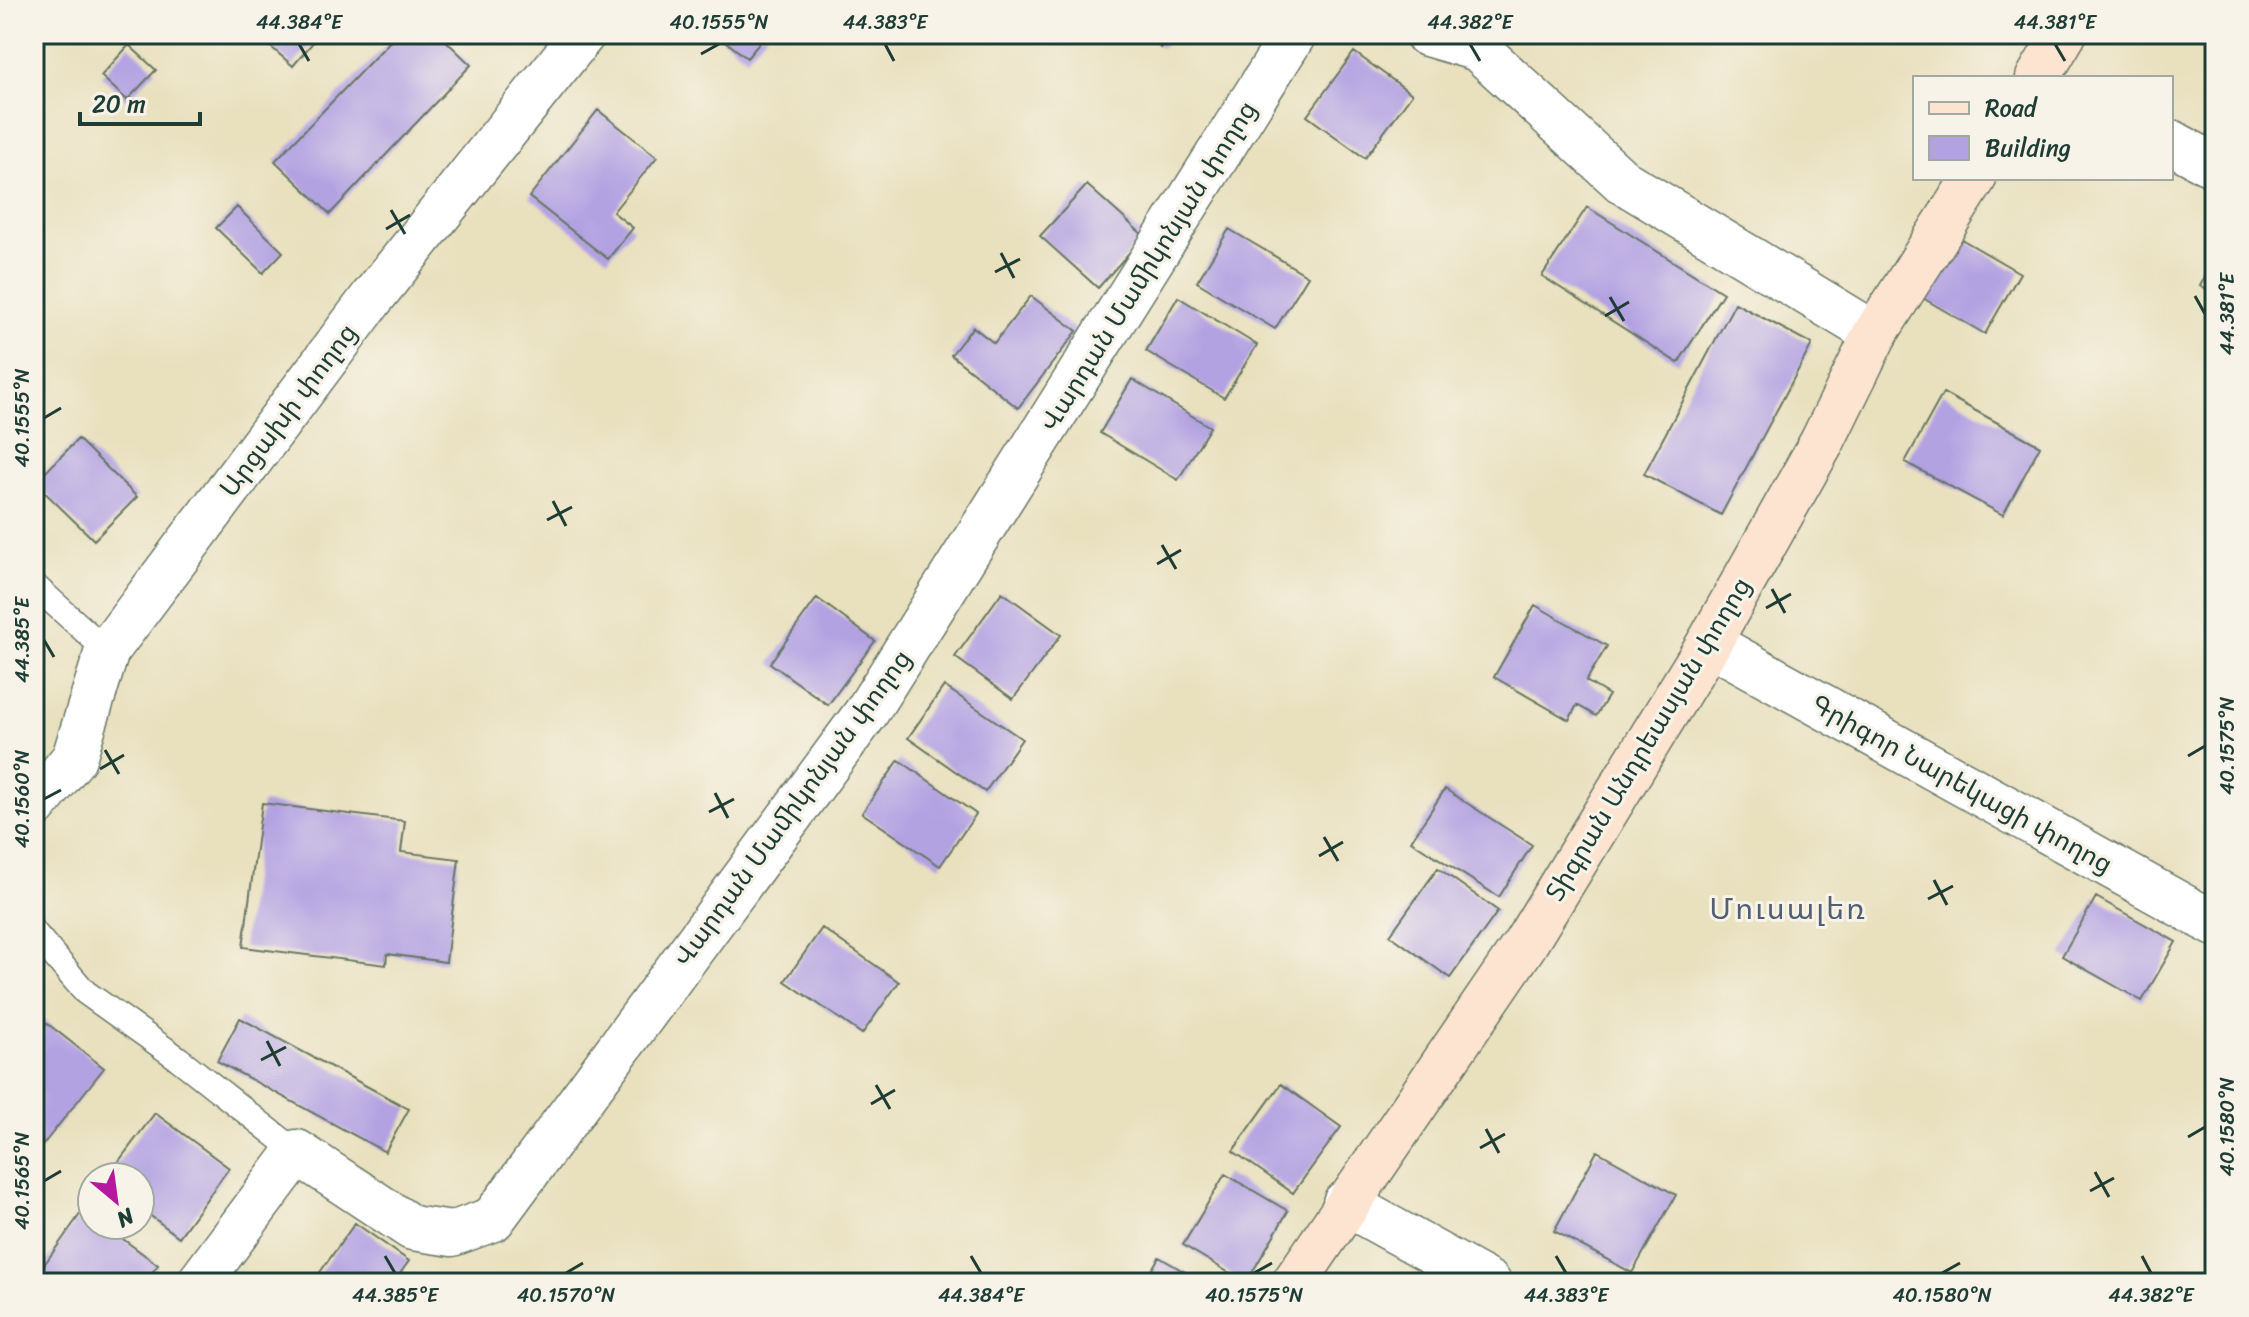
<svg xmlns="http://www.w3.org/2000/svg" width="2249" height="1317" viewBox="0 0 2249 1317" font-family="Sriracha,'Noto Sans Armenian',sans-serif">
  <rect width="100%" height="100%" fill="#f7f3e8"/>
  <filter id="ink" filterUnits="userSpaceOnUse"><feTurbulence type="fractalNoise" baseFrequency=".0125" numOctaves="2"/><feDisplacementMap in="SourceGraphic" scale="16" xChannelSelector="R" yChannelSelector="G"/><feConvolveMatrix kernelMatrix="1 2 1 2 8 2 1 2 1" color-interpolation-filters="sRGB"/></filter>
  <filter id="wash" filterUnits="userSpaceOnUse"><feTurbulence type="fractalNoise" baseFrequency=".006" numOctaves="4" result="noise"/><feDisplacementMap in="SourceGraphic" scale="32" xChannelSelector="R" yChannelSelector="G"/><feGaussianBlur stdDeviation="1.8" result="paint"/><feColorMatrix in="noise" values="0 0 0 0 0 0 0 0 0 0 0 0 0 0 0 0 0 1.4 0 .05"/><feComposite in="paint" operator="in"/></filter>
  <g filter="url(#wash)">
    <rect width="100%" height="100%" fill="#e9e0be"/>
    <g id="blocks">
      <path fill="#b2a2e2" d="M256,34h64l-27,32z
        M397,34h42l32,31 -141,149 -55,-53z
        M716,34h51l-20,24z
        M1145,34h29l-13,14z
        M129,45l27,25 -29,30 -26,-24z
        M1354,52l58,42 -47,64 -58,-42z
        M598,110l59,47 -44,55 20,16 -25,31 -79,-62z
        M1087,185l57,51 -46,52 -58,-52z
        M237,207l46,45 -20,21 -47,-45z
        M1587,207l136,86 -45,70 -136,-87z
        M1229,229l79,47 -33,53 -78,-47z
        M1956,236l64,37 -35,61 -64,-37z
        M2215,259v36l-15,-9z
        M1031,296l46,35 -59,77 -67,-53 22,-28 21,16z
        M1178,297l79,48 -33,53 -78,-47z
        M1735,303l77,41 -91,171 -77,-41z
        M1132,379l78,48 -32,53 -78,-47z
        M1943,393l97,53 -37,69 -98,-53z
        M78,439l59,58 -43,43 -59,-57z
        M1002,592l59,43 -48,64 -58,-42z
        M817,598l58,43 -47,64 -58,-42z
        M1535,605l72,41 -21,35 23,14 -13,21 -19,-11 -8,15 -75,-43z
        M944,686l78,53 -37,53 -77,-54z
        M899,760l77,54 -36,52 -78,-53z
        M1445,789l87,56 -33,52 -88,-56z
        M262,803l143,18 -4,31 58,7 -13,103 -59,-8 -1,11 -143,-18z
        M1438,868l60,43 -48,67 -60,-43z
        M2096,897l80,45 -34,59 -80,-45z
        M822,928l77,54 -37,52 -77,-53z
        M34,1013l70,55 -70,88z
        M240,1018l169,91 -24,43 -168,-91z
        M1281,1084l60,43 -48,66 -60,-42z
        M155,1113l74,55 -50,69 -39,-29v-31h-33z
        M1597,1151l79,44 -44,78 -78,-42z
        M1225,1174l63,37 -42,72 -63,-38z
        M83,1210l9,6v9h12l54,40 -14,18h-104l-6,-4z
        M355,1223l54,38 -16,22h-70l-7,-5z
        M1159,1257l45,26h-60z"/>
    </g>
  </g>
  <g filter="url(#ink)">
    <use href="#blocks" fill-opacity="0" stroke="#667664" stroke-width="2"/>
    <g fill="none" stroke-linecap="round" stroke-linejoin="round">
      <defs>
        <path id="lane" d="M34,585l73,66
          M34,932l51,60 94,67 118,93"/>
        <path id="street" d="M1427,34l51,15 144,132 253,153
          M2171,142l44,24
          M1709,643l506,281
          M34,807l40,-49 33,-107 265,-353 211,-264
          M1345,1203l144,80
          M199,1283l98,-131 115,76 40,6 41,-15 373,-506 428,-679"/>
        <path id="secondary" d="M2038,78l26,-44
          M1294,1283l231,-339 184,-301 113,-201 53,-108 99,-156"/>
      </defs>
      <use href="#lane" stroke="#667664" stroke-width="27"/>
      <use href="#street" stroke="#667664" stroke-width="47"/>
      <use href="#secondary" stroke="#667664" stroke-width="47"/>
      <use href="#lane" stroke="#fff" stroke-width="24"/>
      <use href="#street" stroke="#fff" stroke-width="44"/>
      <use href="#secondary" stroke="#fde4d1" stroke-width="44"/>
    </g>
  </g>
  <path fill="none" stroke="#1f3d34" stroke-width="3" d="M299,44l10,17M885,44l9,17M1470,44l10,17M2055,44l10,17M701,54l18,-10M391,210l14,24M386,229l24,-14M1001,253l13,25M995,272l25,-13M2195,296l10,18M1610,297l14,24M1605,316l24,-14M44,418l17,-10M553,501l13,25M547,520l25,-13M1162,545l14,24M1157,564l24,-14M1772,589l13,24M1766,608l25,-14M44,640l10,17M105,750l14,24M2188,756l17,-10M100,769l24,-14M715,793l13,25M44,799l17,-9M709,812l25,-13M1324,837l14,24M1319,856l24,-14M1934,880l13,25M1928,899l25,-13M267,1041l13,25M261,1060l25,-13M876,1085l14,24M871,1104l24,-14M1486,1129l13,24M2188,1137l17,-10M1480,1148l25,-14M2095,1172l14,25M44,1181l17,-10M2090,1191l24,-13M385,1256l10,17M971,1256l10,17M1556,1256l10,17M2142,1256l9,17M566,1273l17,-10M1254,1273l18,-10M1942,1273l18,-10"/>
  <g text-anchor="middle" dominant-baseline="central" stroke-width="6" stroke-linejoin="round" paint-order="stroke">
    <g font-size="26" fill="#1f3d34" stroke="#f7f3e8">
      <text transform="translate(1148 266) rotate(-58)">Վարդան Մամիկոնյան փողոց</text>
      <text transform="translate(288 410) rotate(-53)">Արցախի փողոց</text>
      <text transform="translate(1648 739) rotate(-59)">Տիգրան Անդրեասյան փողոց</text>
      <text transform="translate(1962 784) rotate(29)">Գրիգոր Նարեկացի փողոց</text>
      <text transform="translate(792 808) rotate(-54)">Վարդան Մամիկոնյան փողոց</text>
    </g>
    <g font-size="30" letter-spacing="2" fill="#526071" stroke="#f7f3e8">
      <text x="1788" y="909">Մուսալեռ</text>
    </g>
  </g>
  <rect width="2249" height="1317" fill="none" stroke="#f7f3e8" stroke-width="88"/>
  <rect x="1913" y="76" width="260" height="104" fill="#f7f3e8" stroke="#a1aaa0" stroke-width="2"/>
  <rect x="1929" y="102" width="40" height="12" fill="#fde4d1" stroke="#a1aaa0" stroke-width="2"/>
  <text x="1985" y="116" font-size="24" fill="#1f3d34">Road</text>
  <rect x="1929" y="136" width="40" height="24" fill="#b2a2e2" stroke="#a1aaa0" stroke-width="2"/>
  <text x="1985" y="156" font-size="24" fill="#1f3d34">Building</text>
  <g transform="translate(116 1201) rotate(151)"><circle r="38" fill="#f7f3e8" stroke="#a1aaa0" stroke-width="2"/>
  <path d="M0-6L14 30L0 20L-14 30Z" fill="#b5179e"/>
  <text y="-12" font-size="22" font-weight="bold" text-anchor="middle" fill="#1f3d34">N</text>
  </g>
  <path d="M80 112v12h120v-12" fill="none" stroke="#1f3d34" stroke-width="4"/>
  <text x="92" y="112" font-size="24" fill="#1f3d34" stroke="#f7f3e8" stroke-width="6" paint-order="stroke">20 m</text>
  <rect x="44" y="44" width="2161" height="1229" fill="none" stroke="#1f3d34" stroke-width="3"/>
  <g font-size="20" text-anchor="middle" fill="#1f3d34">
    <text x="299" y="29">44.384°E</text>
    <text x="719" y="29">40.1555°N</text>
    <text x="885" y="29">44.383°E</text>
    <text x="1470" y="29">44.382°E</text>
    <text x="2055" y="29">44.381°E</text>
    <text transform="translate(2227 314) rotate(-90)" y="7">44.381°E</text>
    <text transform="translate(22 418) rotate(-90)" y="7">40.1555°N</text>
    <text transform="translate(22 640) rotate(-90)" y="7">44.385°E</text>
    <text transform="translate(2227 746) rotate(-90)" y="7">40.1575°N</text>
    <text transform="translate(22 799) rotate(-90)" y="7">40.1560°N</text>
    <text transform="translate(2227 1127) rotate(-90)" y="7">40.1580°N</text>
    <text transform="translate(22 1181) rotate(-90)" y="7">40.1565°N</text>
    <text x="395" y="1302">44.385°E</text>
    <text x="566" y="1302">40.1570°N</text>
    <text x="981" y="1302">44.384°E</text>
    <text x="1254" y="1302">40.1575°N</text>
    <text x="1566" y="1302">44.383°E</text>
    <text x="1942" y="1302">40.1580°N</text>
    <text x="2151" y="1302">44.382°E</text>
  </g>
</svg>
